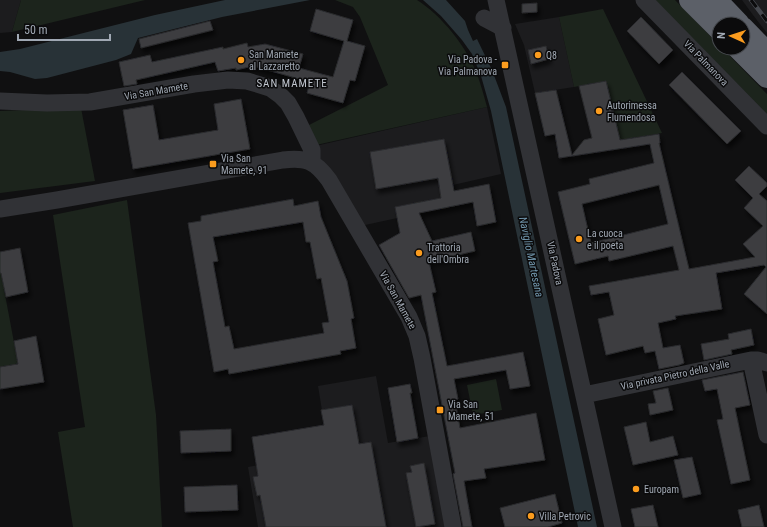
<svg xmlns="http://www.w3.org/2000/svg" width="767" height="527" viewBox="0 0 767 527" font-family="'Roboto Condensed',sans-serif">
  <defs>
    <filter id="shadow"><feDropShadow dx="2.5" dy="4.5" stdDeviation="2" flood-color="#0009"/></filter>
  </defs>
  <rect width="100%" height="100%" fill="#101011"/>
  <path fill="#1c1c1e" d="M0,0h21l-9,32 -12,1z
    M742,0h25v33l-14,-18z
    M559,17l15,70 -39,6 -11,-48 -9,-21z
    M487,107l14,67 -48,11 4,20 -101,22 -45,-80z
    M376,376l12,67 48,-8 17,92h-195l-10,-60 81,-14 -11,-67z"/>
  <path fill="#1c241c" d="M21,0h124l-133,32z
    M335,0h82c24,15 50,47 60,74 4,11 7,22 10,33l-171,38 -9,-19 81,-41 -28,-68 -7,-10z
    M655,0h20l44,45v3h3l45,46v20z
    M603,9l59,124 -42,7 -14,-59 -32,6 -15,-70z
    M81,108l14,73 -95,12v-82z
    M127,200l29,215 6,112h-89l-15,-95 27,-5 -32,-212z
    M0,273h1l17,91 -18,3z
    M496,379l6,31 -29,5 -6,-30z"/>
  <path fill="#283237" d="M225,0h85l-88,17 -84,21 -7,16 -15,6 -69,18 -12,1 -25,-7 -10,-1v-19l20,-3 135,-34z
    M423,0h23l19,21 3,9 5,11 4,-2 15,31 14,37 91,420h-19l-87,-416 -10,-35 -9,-22 -10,-14 -21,-24z"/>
  <path fill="#3c3e41" stroke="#2a2a2d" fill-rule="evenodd" filter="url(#shadow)" d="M537,3v9l-15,1v-9z
    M316,9l37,11 -6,21 18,5 -10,35 -5,-1 -7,23 -36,-10 3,-11 -57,-16 -17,4v-2l-18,3 -3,-9 -79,18 1,4 -13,2 -5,-24 31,-7 2,7 71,-15v2l24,-6 1,4 17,-3 38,10 -4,14 34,9 11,-36 -34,-10z
    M641,17l32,33 -14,14 -32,-33z
    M210,21l3,9 -72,18 -2,-9z
    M546,46l3,13 -18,5 -3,-14z
    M682,72l59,59 -14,13 -58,-59z
    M606,81l14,59 39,-6 1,9h-1l30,126 66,-12 -12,-13 20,-18 -19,-18 9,-10 -18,-18 14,-14 18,17v3l-8,8 8,7v113l-23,-20 22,-27 -2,-2 -48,8 6,36 -47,7 1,3 -18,4 5,25 17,-3 4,18 -5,2 -20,4 -4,-18 -10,2 -2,-7 -37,9 -8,-36 16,-4 -5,-23 -18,3 -2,-9 90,-16 -6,-24 -64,15 -1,-5 -33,8 -17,-72 32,-8 -1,-5 65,-16 -4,-19 -91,14 -4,-24 -10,2 -10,-43 21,-3 16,65 12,-15 8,-2 -13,-52zM659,185l9,39 -77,19 -9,-39z
    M241,99l9,50 -117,20 -10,-59 30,-5 6,35 59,-10 -4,-26z
    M444,139l10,52 35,-7 7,38 -19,4 -4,-24 -54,11 13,28 39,-9 4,19 -46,11 7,30 -4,1 15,73 76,-14 7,34 -20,3 -4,-19 -52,9 4,20 -3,1 5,28 76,-15 9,47 -61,9 2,9 -22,3 8,46h-9l-10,-53 2,-1 -34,-178 -12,3 -30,-53 21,-12 -5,-26 46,-9 -3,-20 -62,11 -6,-37z
    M293,199l1,7 24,-5 3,16 26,64 7,37 -3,1 5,29 -16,3 1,3 -112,20 -1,-5 -14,3 -26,-149 13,-2v-5zM303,222l3,20h4l7,37 4,-1 8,44 -7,1 2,10 -90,16 -5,-23 -4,1 -12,-65 5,-1 -5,-24z
    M20,248l8,44 -22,5 -5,-24h-1v-21z
    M751,329l3,16 -23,5 1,4 -28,6 -3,-16 28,-5 -1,-5z
    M36,336l8,46 -44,7v-22l18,-3 -4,-23z
    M743,372l7,33 -15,3 15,72 -19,4 -14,-64 6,-1 -6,-30 -12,2 -3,-11z
    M410,384l2,9h-2l8,45 -21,4 -9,-54z
    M668,388l5,22 -23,5 -2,-11 8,-1 -3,-12z
    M352,405l7,39 12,-2 15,85h-120l-6,-32 -3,1 -4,-19 5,-1 -6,-39 72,-12 -3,-15z
    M646,422l4,20 23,-6 5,19 -45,10 -9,-38z
    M231,429v22l-50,2 -1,-22z
    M692,457l9,37 -18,4 -9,-38z
    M424,463l11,61 -19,3 -10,-54 6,-1 -2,-6z
    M237,485l1,25 -53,2 -1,-25z
    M555,494l7,29 -14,4h-43l-5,-19z
    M653,505l5,22h-23l-4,-18z
    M759,505l5,22h-22l-4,-17z"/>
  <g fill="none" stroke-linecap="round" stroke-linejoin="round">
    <path stroke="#313236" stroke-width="17" d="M496,0l117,527
      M644,0l123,126
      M484,18l19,10
      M0,101l47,2 43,-1 104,-18 34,-4 19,1 23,7 11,8 7,7 8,14 16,33v12
      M0,209l57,-9 226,-40c23,-3 32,1 46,20l80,137 8,19 5,22 31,169
      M751,360l16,75
      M584,395l167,-35h7l9,3"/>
    <path stroke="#5c6068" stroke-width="22" d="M690,0l29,29
      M716,0l23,24
      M743,28l24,25
      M738,48l29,29"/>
    <defs>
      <path id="rail" d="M751,0l16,21"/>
    </defs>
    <use href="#rail" stroke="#45484e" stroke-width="4.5"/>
    <use href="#rail" stroke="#0b0b0c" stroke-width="3" stroke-dasharray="9" stroke-linecap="butt"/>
  </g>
  <g fill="#fb9c1e" stroke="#0b0b0c" stroke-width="1.5">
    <circle cx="538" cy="55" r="4"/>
    <circle cx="241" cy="60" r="4"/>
    <rect x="501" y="61" width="8" height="8" rx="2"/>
    <circle cx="599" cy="111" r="4"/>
    <rect x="209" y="160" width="8" height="8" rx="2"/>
    <circle cx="579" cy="239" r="4"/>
    <circle cx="419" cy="253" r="4"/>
    <rect x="436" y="406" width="8" height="8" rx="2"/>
    <circle cx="636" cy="489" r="4"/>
    <circle cx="531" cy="516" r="4"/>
  </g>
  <g text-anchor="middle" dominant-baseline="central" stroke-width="3" stroke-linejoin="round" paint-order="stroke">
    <g font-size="10" fill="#a0a8b3" stroke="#0b0b0c" text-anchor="start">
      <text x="249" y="54">San Mamete<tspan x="249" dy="12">al Lazzaretto</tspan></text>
      <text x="546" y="55">Q8</text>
      <text x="497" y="59" text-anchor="end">Via Padova -<tspan x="497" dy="12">Via Palmanova</tspan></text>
      <text x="607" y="105">Autorimessa<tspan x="607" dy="12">Flumendosa</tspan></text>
      <text x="221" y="158">Via San<tspan x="221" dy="12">Mamete, 91</tspan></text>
      <text x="587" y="233">La cuoca<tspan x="587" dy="12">e il poeta</tspan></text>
      <text x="427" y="247">Trattoria<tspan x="427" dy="12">dell'Ombra</tspan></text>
      <text x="448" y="404">Via San<tspan x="448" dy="12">Mamete, 51</tspan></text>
      <text x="644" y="489">Europam</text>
      <text x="539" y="516">Villa Petrovic</text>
    </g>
    <g font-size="10" fill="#a0a8b3" stroke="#0b0b0c">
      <text transform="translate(706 63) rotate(46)">Via Palmanova</text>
      <text transform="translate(156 91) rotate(-10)">Via San Mamete</text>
      <text transform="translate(555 263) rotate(78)">Via Padova</text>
      <text transform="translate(398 300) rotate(61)">Via San Mamete</text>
      <text transform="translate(675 375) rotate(-12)">Via privata Pietro della Valle</text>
    </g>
    <g font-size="11" letter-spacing="1" fill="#c1c6cf" stroke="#0b0b0c">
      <text x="292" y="83">SAN MAMETE</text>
    </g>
    <g font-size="11" font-style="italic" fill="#749ab1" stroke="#0b0b0c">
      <text transform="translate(531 257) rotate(78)">Naviglio Martesana</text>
    </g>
  </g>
  <g transform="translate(731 36) rotate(273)"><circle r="19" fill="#0b0b0c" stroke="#474a4f"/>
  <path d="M0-3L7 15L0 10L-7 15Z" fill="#fb9c1e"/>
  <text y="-6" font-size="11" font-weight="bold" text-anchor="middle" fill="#a0a8b3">N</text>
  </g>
  <path d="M18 34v6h92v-6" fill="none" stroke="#a0a8b3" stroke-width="2"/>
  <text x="24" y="34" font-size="12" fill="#a0a8b3" stroke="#0b0b0c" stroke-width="3" paint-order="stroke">50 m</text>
</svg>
